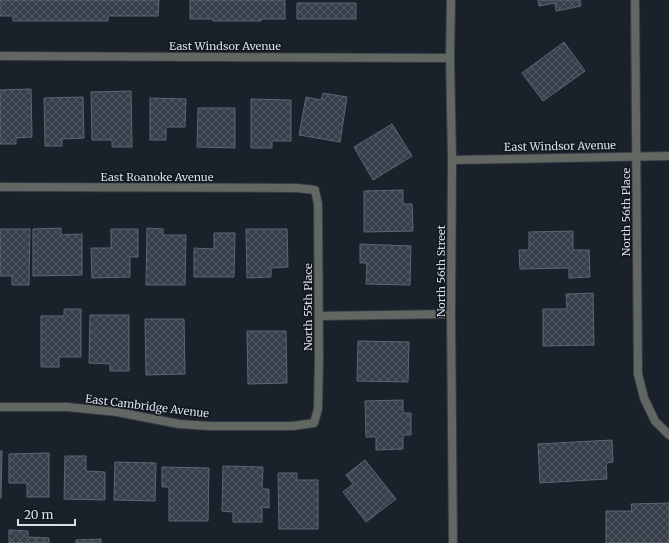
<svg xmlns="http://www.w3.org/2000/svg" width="669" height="543" viewBox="0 0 669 543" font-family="Merriweather,serif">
  <defs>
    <pattern id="building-cross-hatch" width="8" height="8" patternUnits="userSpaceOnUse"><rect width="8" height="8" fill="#373f4a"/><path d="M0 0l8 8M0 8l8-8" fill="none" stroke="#535a64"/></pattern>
  </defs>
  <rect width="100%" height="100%" fill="#19212b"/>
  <path fill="url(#building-cross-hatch)" stroke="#5d6672" d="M0,0h159l-1,16h-50v5h-95v-5h-13z
    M190,0h95v19h-24v2h-48v-2h-23z
    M538,0h42l1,6 -25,5 -1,-8 -16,3z
    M297,3h59v16h-59z
    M564,42l21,29 -42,30 -21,-28z
    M31,89l1,48 -16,1v6h-16v-54z
    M131,91l1,56h-20v-7h-20l-1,-48z
    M323,93l24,4 -7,45 -41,-7 7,-38 15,3z
    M83,97l1,41 -22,1v7h-17l-1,-48z
    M150,98l36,1 -1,28h-19v13h-16z
    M251,99l40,1v41h-19v7h-21z
    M198,108h37v40l-38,-1z
    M392,124l20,32 -39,24 -19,-33z
    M403,190v14h9l1,27 -49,1v-41z
    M61,228v7l21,-1v41l-49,1v-47z
    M147,228l16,1v6h23l-1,50h-39z
    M0,229h30l-1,56h-17v-9h-12z
    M111,229h27v28h-8v20l-38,1 -1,-30h20z
    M246,229h41l1,38 -17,1v9l-24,1z
    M573,231v19h16l1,27 -21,1v-10l-49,1 -1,-19h10v-18z
    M214,233h21l-1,44h-40v-29l20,1z
    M360,244l51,2 -1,39 -44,-1 1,-21h-7z
    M593,293l1,52 -51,1v-37h24l-1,-15z
    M64,309h17v48h-22v10h-18v-51h23z
    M90,315h39v56h-19v-7l-21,-1z
    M145,319h39l1,55 -39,1z
    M247,331h39l1,52 -39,1z
    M358,341l51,1 -1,40 -51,-1z
    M403,400v13h8v22h-8v14l-27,1v-13h-10l-1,-36z
    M612,440l1,22 -7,1 1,16 -67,4 -2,-39z
    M0,451h2l-1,47h-1z
    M49,453v44h-22v-14h-18v-29z
    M65,456h21v15l19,1v28l-41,-1z
    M365,460l31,39 -30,23 -23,-30 10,-8 -7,-9z
    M115,462l41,1 -1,38 -41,-1z
    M223,466l40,1 -1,22h7v19l-7,-1v15h-29v-10l-11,-1z
    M162,467l47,1 -1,53h-39v-34h-7z
    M278,473h19v7h21v49h-39z
    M669,503v40h-63v-32h26l-1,-7z
    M9,530l19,1v6l21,1v5h-40z
    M101,539v4h-25v-3z"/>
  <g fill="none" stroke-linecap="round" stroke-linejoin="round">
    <defs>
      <path id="minor" d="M635,0l3,374 6,24 11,23 14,14
        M0,56l450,2
        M452,160l217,-4
        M0,187l297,1 18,2 3,14 1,154 -1,51 -4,14 -21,3h-84l-30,-2 -62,-12 -50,-5h-67
        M319,316l132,-2"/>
      <path id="tertiary" d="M451,0l-1,58 2,102 -1,154 2,229"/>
    </defs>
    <use href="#minor" stroke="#343b45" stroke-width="10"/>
    <use href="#tertiary" stroke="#343b45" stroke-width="10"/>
    <use href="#minor" stroke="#636762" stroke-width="8"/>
    <use href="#tertiary" stroke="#636762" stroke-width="8"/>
  </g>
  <g text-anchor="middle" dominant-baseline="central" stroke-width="3" stroke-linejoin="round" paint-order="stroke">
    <g font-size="11" fill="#d9dee6" stroke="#101721">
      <text x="225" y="46">East Windsor Avenue</text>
      <text transform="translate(560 146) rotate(-1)">East Windsor Avenue</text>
      <text x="157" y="177">East Roanoke Avenue</text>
      <text transform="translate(626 212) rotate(-90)">North 56th Place</text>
      <text transform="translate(441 271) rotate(-90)">North 56th Street</text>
      <text transform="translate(308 307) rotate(-90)">North 55th Place</text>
      <text transform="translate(147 406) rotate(7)">East Cambridge Avenue</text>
    </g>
  </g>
  <path d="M18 519v6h57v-6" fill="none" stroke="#d9dee6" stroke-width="2"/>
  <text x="24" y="519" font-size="12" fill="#d9dee6" stroke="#101721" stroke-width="3" paint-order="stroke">20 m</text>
</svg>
